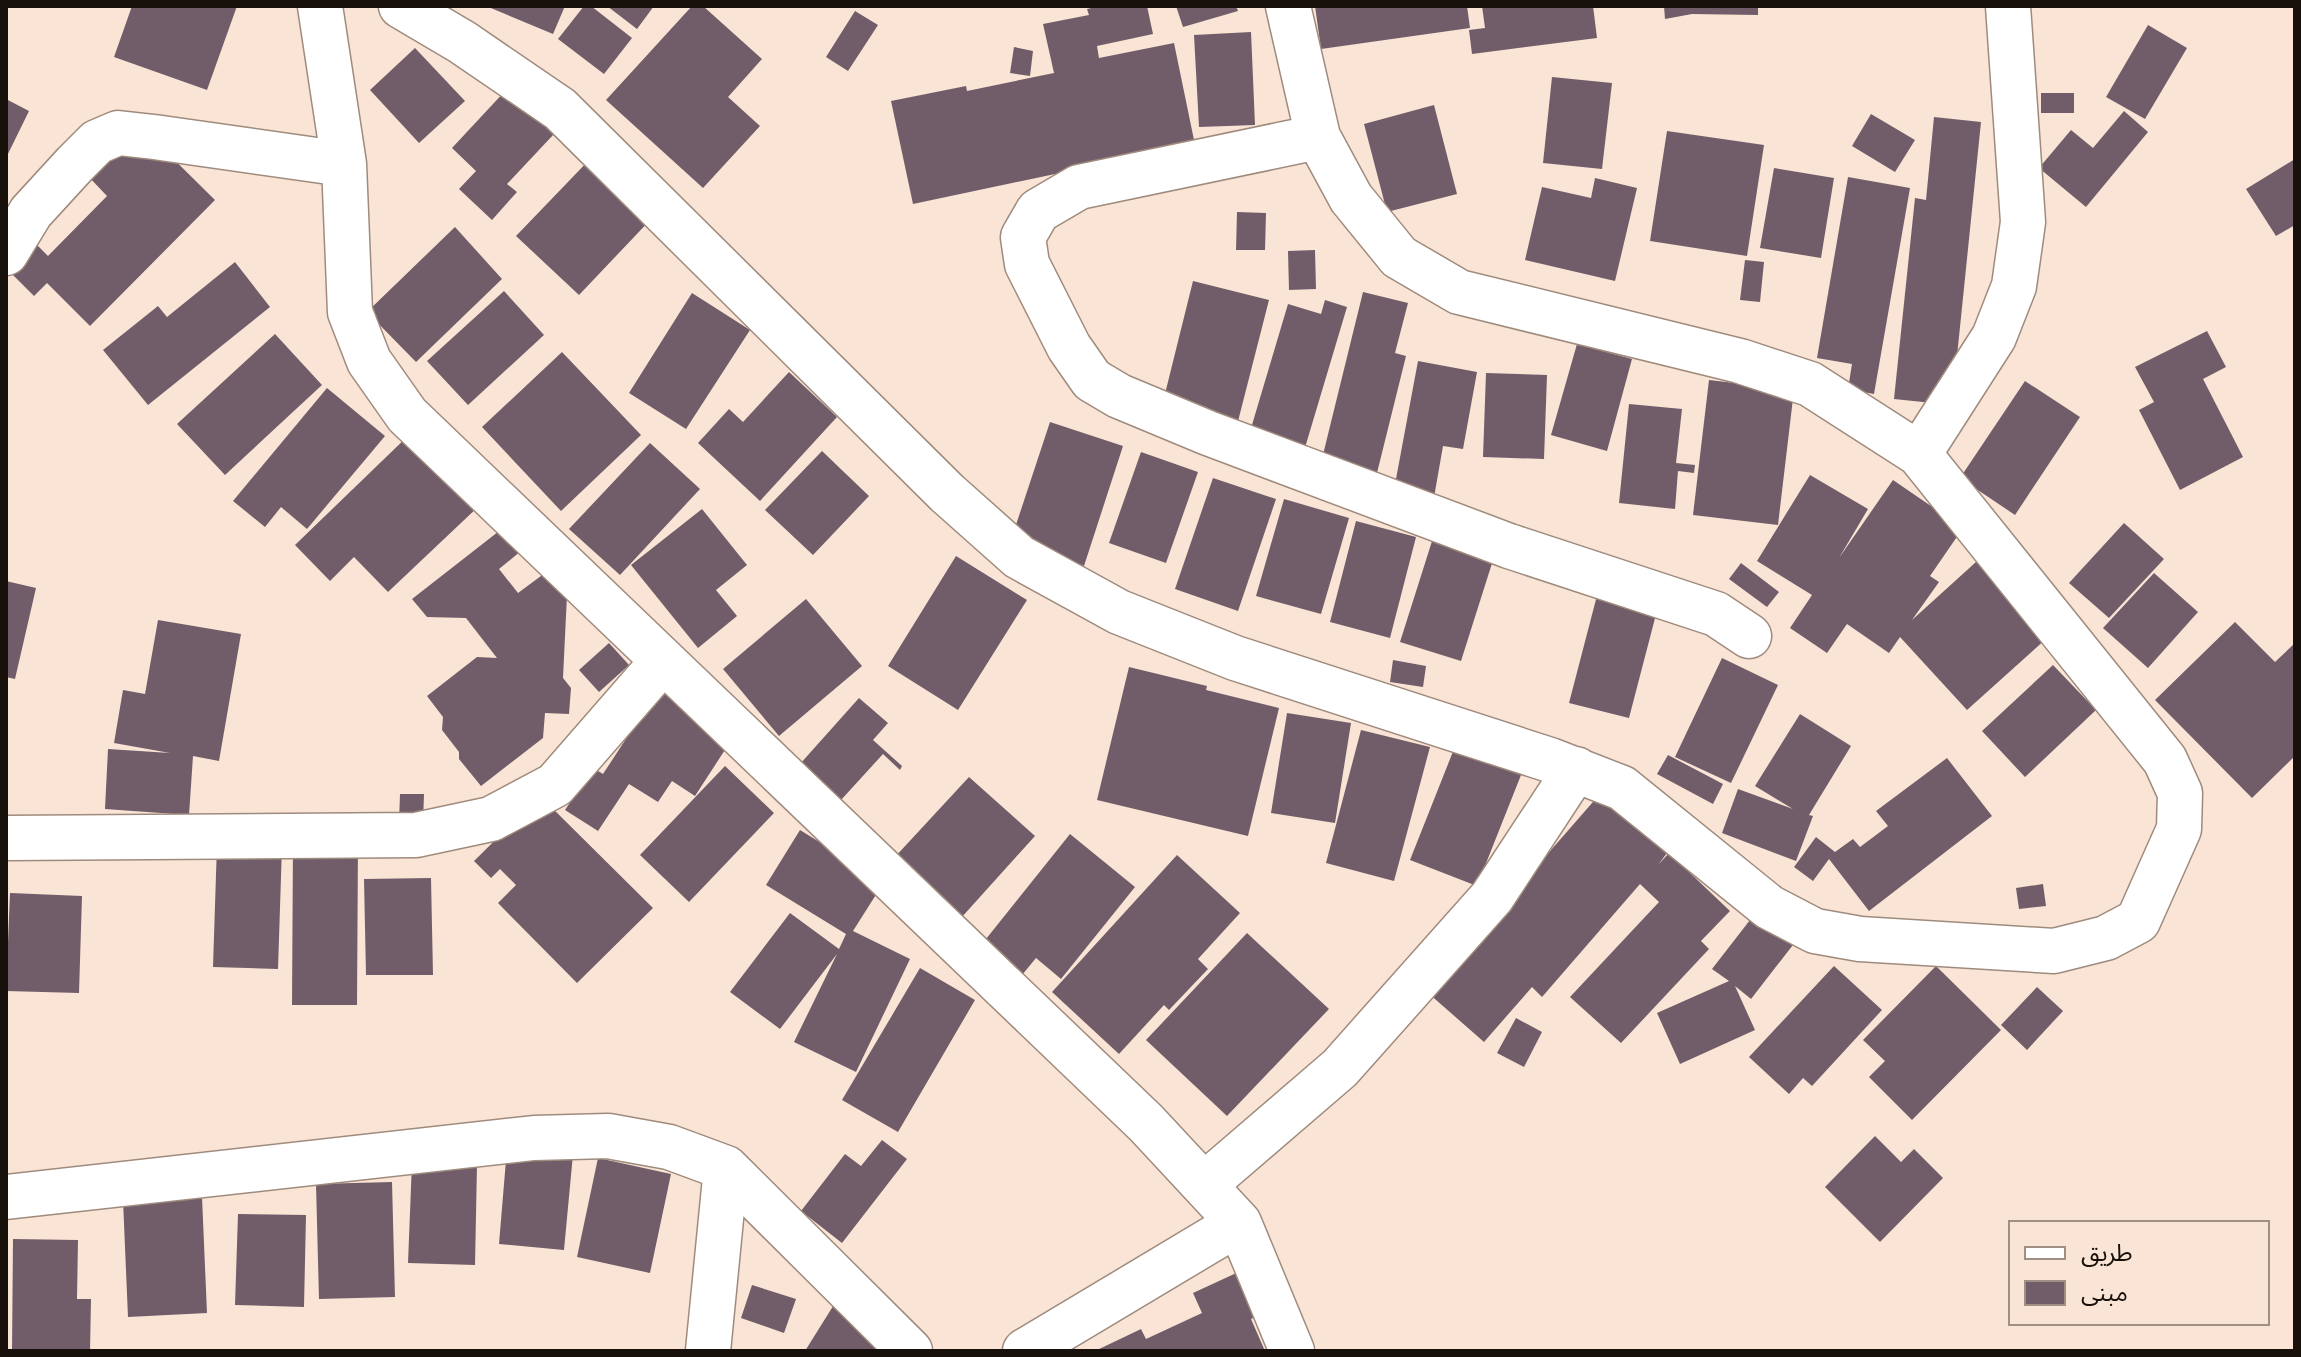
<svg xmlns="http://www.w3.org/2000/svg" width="2301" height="1357" viewBox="0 0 2301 1357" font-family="'Libre Baskerville','Noto Sans Arabic',serif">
  <rect width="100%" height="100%" fill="#fae4d5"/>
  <path fill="#715d69" d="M132,6h105l-30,84 -93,-33z
    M486,6h79l-12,28z
    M584,6h7l41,32 -28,36 -46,-35z
    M607,6h47l-17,23z
    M692,6h11l59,53 -34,38 32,29 -57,62 -97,-88z
    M1100,6h47l6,28 -56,12 2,12 75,-15 20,97 -88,18 1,5 -194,41 -22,-103 75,-15 1,5 87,-18 -11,-49 46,-9 -2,-6z
    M1176,6h60l2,5 -55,16z
    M1315,6h152l3,22 -149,21z
    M1482,6h111l4,32 -125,16 -3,-24 16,-2z
    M1664,6h94v9l-66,-1 -27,5z
    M855,11l23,14 -30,46 -22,-14z
    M2148,25l39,23 -42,71 -39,-22z
    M1251,32l4,93 -56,2 -5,-92z
    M1014,47l19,4 -3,25 -20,-3z
    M415,48l50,53 -46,42 -49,-53z
    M1552,77l60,6 -10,86 -59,-6z
    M506,90l48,44 -47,50 10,8 -25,28 -33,-31 17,-18 -24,-23z
    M2041,93h33v20h-33z
    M6,99l23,12 -23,47z
    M1434,105l23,89 -70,18 -23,-88z
    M2124,111l24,21 -62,75 -47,-39 32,-38 22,18z
    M1871,114l44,26 -20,32 -43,-26z
    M1934,117l47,5 -29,283 -58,-6 21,-201 11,2z
    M139,125l76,75 -125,126 -43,-43 -13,13 -28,-28 26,-28 16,16 59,-60 -19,-20z
    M1667,131l97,14 -17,111 -97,-15z
    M592,157l62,59 -75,79 -63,-59z
    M2295,159v66l-19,11 -30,-47z
    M1774,168l60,10 -13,80 -61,-10z
    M1848,177l62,11 -36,206 -26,-5 4,-25 -35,-6z
    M1595,178l42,10 -22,93 -90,-21 17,-73 49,11z
    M1237,212l29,1 -1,37h-29z
    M455,227l47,52 -86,83 -49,-50z
    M1315,250l1,39 -27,1 -1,-39z
    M1745,260l19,2 -4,40 -20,-2z
    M235,262l35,45 -122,98 -45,-55 55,-44 9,11z
    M1193,281l76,19 -34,133 -75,-19z
    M504,291l40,44 -76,70 -41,-44z
    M1363,292l45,11 -13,50 11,3 -32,129 -55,-14z
    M692,293l58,37 -64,99 -57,-36z
    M1325,300l22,7 -46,154 -55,-16 42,-141 33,10z
    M2207,331l19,36 -23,12 40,78 -63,33 -41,-80 15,-8 -19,-35z
    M275,334l47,51 -97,90 -48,-51z
    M1577,344l55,15 -25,92 -56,-16z
    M562,352l79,83 -80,76 -79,-84z
    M1418,361l59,11 -14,77 -20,-3 -10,57 -40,-8z
    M789,372l48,45 -77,84 -62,-58 31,-34 14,13z
    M1486,373l61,2 -3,84 -61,-2z
    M1709,380l85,10 -16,135 -85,-10z
    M2025,381l55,36 -65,98 -55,-37z
    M327,388l58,48 -78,93 -26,-22 -16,20 -32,-26z
    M1629,404l53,5 -6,54 19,2 -1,8 -16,-2 -3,38 -56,-6z
    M1050,422l73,24 -39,120 -74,-23z
    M411,433l69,72 -92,87 -34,-35 -24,24 -35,-36z
    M650,443l50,46 -80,86 -51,-46z
    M822,451l47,45 -56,59 -48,-45z
    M1141,452l57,20 -32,91 -57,-20z
    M1810,475l58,34 -29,49 54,-78 70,48 -33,48 9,6 -27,38 64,-58 70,77 -79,71 -67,-73 -11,16 -42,-29 -20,29 -37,-25 22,-33 -55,-34z
    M1213,478l63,21 -38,112 -63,-22z
    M1284,499l65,19 -28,96 -65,-18z
    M702,509l45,56 -31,25 21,26 -39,32 -67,-83z
    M1356,521l60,16 -26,101 -60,-16z
    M2124,523l40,36 -55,59 -40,-35z
    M503,528l18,23 -22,18 19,24 27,-20 23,1 -5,104 8,10 -2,26 -24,-1 -2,25 -62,48 -22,-27v-7l-17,-22 1,-13 -16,-21 50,-39 20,1 -31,-40 -39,-1 -15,-18z
    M1433,538l61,19 -33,104 -61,-19z
    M956,556l71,44 -69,110 -70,-44z
    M1741,563l38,29 -12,15 -38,-28z
    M2154,573l44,39 -50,56 -45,-40z
    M6,581l30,7 -21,91 -9,-2z
    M1600,584l60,15 -31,119 -60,-15z
    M806,599l56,67 -83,70 -56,-67z
    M158,620l83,14 -22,127 -26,-5 -4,59 -84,-6 3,-60 62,4 -56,-10 9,-53 22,4z
    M2235,622l40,40 20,-19v113l-43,42 -97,-98z
    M609,643l20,22 -30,27 -20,-22z
    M1722,658l56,27 -47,98 -56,-26z
    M1393,660l33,6 -3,21 -33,-5z
    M2053,665l43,45 -71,67 -43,-46z
    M1129,667l78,19 -1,4 73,18 -31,128 -151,-36z
    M658,690l74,49 -37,57 -23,-15 -14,21 -29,-18 -31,47 -33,-21 28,-42 10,6z
    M859,698l29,25 -15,17 29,26 -2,4 -17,-16 -42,46 -41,-36z
    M1287,713l64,10 -16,100 -64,-10z
    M1800,714l51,32 -42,69 4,1 -17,45 -74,-28 16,-44 55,20 -38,-23z
    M1361,730l69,17 -36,134 -68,-18z
    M1456,744l67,26 -46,116 -67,-26z
    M1668,755l55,29 -10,20 -56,-30z
    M1947,758l45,58 -123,95 -40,-52 -16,22 -19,-14 22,-30 19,15 18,-13 7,8 28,-21 -12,-15z
    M725,766l49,47 -85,89 -49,-47z
    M969,777l66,59 -74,82 -67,-60z
    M400,794h24l-1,29 -24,-1z
    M1599,795l68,58 -9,12 11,-12 61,58 -29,30 8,8 -88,94 -51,-46 89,-95 -19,-18 -98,113 -10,-10 -48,55 -57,-50z
    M540,796l113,112 -76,75 -79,-80 18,-18 -16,-16 -9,9 -17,-17z
    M800,830l84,52 -31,49 57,28 -54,113 -62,-30 43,-88 -57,75 -50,-37 60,-79 49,36 7,-15 -80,-49z
    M1070,834l65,53 -74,92 -25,-21 -14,17 -40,-31z
    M293,840l65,1 -1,164h-65z
    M217,844l65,2 -4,123 -65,-2z
    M1177,855l63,58 -42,46 10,10 -39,41 -5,-5 -45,49 -67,-62z
    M431,878l2,97h-67l-2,-96z
    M2043,884l3,22 -27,3 -3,-21z
    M10,893l72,3 -3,97 -73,-2z
    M1757,911l39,30 -45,58 -16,-13 20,44 -75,34 -23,-51 72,-32 -17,-12z
    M1247,933l82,76 -102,107 -81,-76z
    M1834,966l48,44 -70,76 -9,-8 -14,16 -40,-37z
    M1936,966l65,64 -89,90 -43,-43 16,-16 -22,-21z
    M920,968l55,32 -77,132 -56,-32z
    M2037,987l26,24 -36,39 -26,-25z
    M1516,1018l26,14 -18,35 -27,-14z
    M1875,1136l26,26 13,-13 29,29 -63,64 -55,-55z
    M882,1140l25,19 -65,84 -41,-32 44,-57 16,12z
    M507,1148l66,6 -9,96 -65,-6z
    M598,1158l73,16 -21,99 -73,-16z
    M412,1162l65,2 -2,101 -67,-2z
    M392,1182l3,115 -76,2 -3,-115z
    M202,1197l5,116 -79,4 -5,-117z
    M238,1214l68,1 -2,92 -69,-2z
    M13,1239l65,1 -1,59h14l-1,52h-78z
    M1245,1269l21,43 -15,7 14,32h-170l46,-22 5,10 56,-26 -9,-20z
    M752,1285l44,14 -12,34 -43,-15z
    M840,1295l56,56h-91z"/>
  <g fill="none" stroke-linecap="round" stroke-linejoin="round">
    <defs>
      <path id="minor" d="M320,6l24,158 6,148 19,49 38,54 739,708 93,100 53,128
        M401,6l61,36 98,67 387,384 72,64 100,55 116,46 315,102 72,28 147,119 46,24 45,8 194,12 52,-13 32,-17 41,-92 1,-36 -15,-33 -246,-306 75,-117 20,-51 9,-64 -15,-216
        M1288,6l30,131 33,61 48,59 60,35 281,69 70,23 109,70
        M1318,137l-239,50 -41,24 -15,26 4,27 42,83 23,33 27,16 89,37 301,113 207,68 33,22
        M6,253l25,-41 44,-48 22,-22 21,-9 36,4 190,27
        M6,838l410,-3 75,-16 64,-34 108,-124
        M1204,1185l136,-117 152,-171 84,-128
        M6,1197l528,-59 74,-2 61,11 57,21 184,183
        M708,1351l18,-183
        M1025,1351l214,-128"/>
    </defs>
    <use href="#minor" stroke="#9f8b7d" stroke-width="47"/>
    <use href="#minor" stroke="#fff" stroke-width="44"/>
  </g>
  <rect width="2301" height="1357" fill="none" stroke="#17100b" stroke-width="16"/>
  <rect x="2009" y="1221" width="260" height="104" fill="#fae4d5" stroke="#9f8f84" stroke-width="2"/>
  <rect x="2025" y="1247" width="40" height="12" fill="#ffffff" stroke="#9f8f84" stroke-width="2"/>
  <text x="2081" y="1261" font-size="24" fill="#17100b">طريق</text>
  <rect x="2025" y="1281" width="40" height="24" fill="#715d69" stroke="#9f8f84" stroke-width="2"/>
  <text x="2081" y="1301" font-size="24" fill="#17100b">مبنى</text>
</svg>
